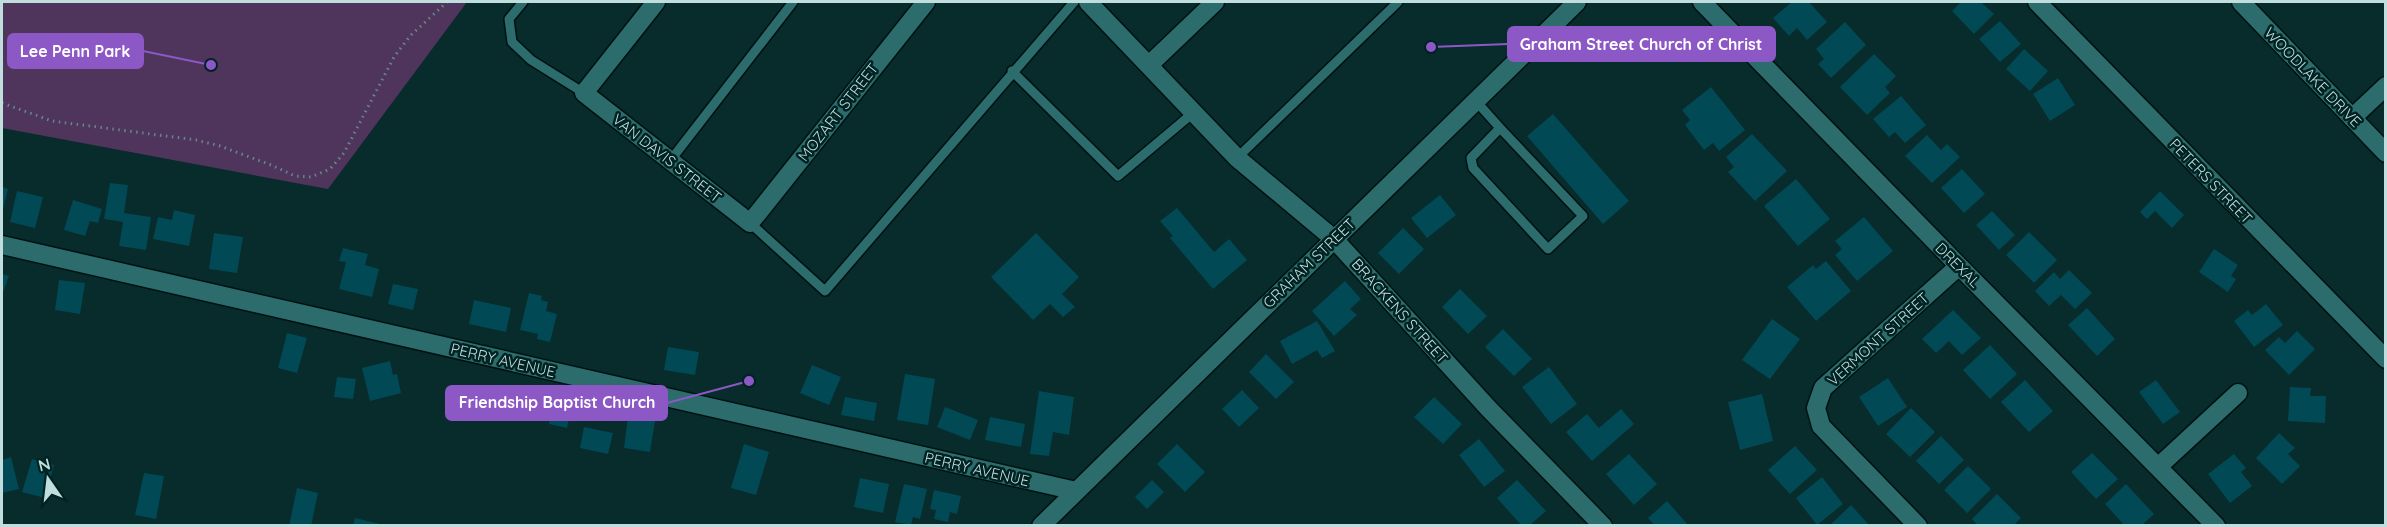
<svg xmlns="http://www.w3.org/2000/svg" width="2387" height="527" viewBox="0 0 2387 527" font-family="Quicksand,sans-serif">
  <rect width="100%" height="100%" fill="#082b2b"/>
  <path fill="#4f355b" d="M2,2h465l-139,187 -326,-61z"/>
  <path fill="#024956" d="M1792,2h17l18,20 -20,18 -10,-12 -8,8 -16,-18z
    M1961,2h20l13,12 -20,20 -22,-23z
    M2000,21l21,23 -21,18 -21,-23z
    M1845,22l21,23 -35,33 -13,-14 6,-5 -8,-10z
    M2024,49l24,22 -18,20 -24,-22z
    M1874,54l22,22 -11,11 5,6 -23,22 -27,-28z
    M2058,78l17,27 -25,16 -17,-27z
    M1711,87l34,43 -26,21 -6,-8 -9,7 -19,-25 5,-5 -8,-10z
    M1901,96l25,29 -21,18 -10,-11 -6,5 -16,-18z
    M1553,114l76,87 -26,23 -76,-88z
    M1752,134l35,37 -32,30 -27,-29 6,-5 -8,-10z
    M1927,135l14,15 6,-6 13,13 -28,26 -27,-27z
    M1962,169l23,25 -21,19 -23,-25z
    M1796,179l34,40 -32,27 -34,-40z
    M110,183l18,2 -4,28 27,4 -5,33 -27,-4 4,-24 -19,-3z
    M2,187l6,2 -6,24z
    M17,191l26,6 -8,31 -25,-6z
    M2160,191l24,24 -12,13 -17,-17 -8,8 -7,-7z
    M1440,195l16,20 -29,23 -16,-20z
    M73,200l29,9 -4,14 -8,-2 -5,15 -21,-6z
    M1177,208l37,44 15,-13 18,21 -34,29 -43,-51 3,-2 -13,-15z
    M174,210l21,5 -6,31 -36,-7 5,-22 14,3z
    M1992,211l23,24 -16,15 -23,-25z
    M1864,217l29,34 -36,30 -22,-26 7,-6 -7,-8z
    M1403,228l21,21 -25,25 -21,-21z
    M2029,232l28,28 -23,23 -28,-28z
    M214,233l29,4 -6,36 -28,-4z
    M1036,233l43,44 -17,17 13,13 -12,10 -13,-13 -17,16 -42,-43z
    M343,248l25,6 -3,11 14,4 -7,28 -33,-8 7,-27 -7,-1z
    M2214,249l24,16 -7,11 5,3 -8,13 -29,-20z
    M1826,261l25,30 -35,30 -29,-34 26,-22 3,4z
    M2069,270l23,23 -17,16 -14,-14 -12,11 -14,-15 19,-19 6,7z
    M2,274l7,2 -7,19z
    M59,280l26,3 -5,31 -25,-4z
    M1345,281l16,18 -11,10 7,6 -23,21 -22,-25z
    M393,284l25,5 -5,21 -25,-6z
    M1460,289l27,27 -19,18 -26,-27z
    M529,293l13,3 -1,4 7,2 -2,9 11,3 -7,28 -13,-3 1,-5 -18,-4z
    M474,300l37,8 -5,24 -37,-8z
    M2266,304l17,21 -29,22 -20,-26 14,-11 4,5z
    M2087,308l28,31 -18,17 -29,-31z
    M1953,310l28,28 -19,17 -13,-14 -13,12 -14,-14z
    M1772,319l28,20 -30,40 -28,-19z
    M1317,321l18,30 -13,7 -5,-8 -25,14 -12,-23z
    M1503,329l29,30 -18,17 -29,-29z
    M2297,331l18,18 -26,26 -24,-25 14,-13 6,6z
    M287,333l20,5 -10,35 -19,-5z
    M1990,345l27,29 -27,25 -27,-29z
    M668,347l31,5 -4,23 -31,-5z
    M1266,354l28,28 -18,17 -27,-27z
    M390,361l3,14 4,-1 4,19 -31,8 -8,-33z
    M812,365l29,12 -12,28 -29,-12z
    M1549,367l28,37 -26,20 -29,-37z
    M905,374l30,5 -7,46 -31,-5z
    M337,377l19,2 -3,20 -19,-2z
    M1888,378l19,29 -29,19 -19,-29z
    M2025,380l28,31 -24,21 -28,-30z
    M2156,380l24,32 -17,12 -24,-32z
    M476,385l30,3 -2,24 -31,-2z
    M2290,387l21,1 -1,8h16l-1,27 -37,-2z
    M1242,390l17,18 -20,19 -17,-18z
    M1039,391l35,6 -5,38 -16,-3 -4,24 -19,-2z
    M555,393l19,4 -7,31 -18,-4z
    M1762,394l11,47 -33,9 -12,-48z
    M845,397l32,6 -3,18 -33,-6z
    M1434,397l28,27 -19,20 -29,-27z
    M945,407l33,13 -8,20 -33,-13z
    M1911,408l24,24 -25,25 -24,-23z
    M1621,409l13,15 -42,37 -26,-29 21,-18 12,14z
    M628,417l27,4 -5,31 -26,-4z
    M990,417l35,7 -4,23 -36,-7z
    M584,427l29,6 -5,21 -28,-6z
    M2279,433l16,15 -7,6 12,12 -18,18 -26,-26z
    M1941,436l23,24 -25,24 -23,-23z
    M1479,439l26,32 -21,16 -25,-32z
    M744,444l25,8 -13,43 -25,-7z
    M1177,444l28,28 -20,20 -28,-28z
    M1795,446l22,24 -27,24 -22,-24z
    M2092,453l26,26 -22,20 -25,-27z
    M1629,454l28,30 -23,21 -28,-31z
    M2234,454l12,14 -5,4 11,14 -22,17 -22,-29z
    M11,457l8,32 -17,4v-33z
    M32,459l22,6 -9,33 -23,-6z
    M1968,466l23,23 -24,24 -23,-23z
    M144,473l20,3 -8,43 -21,-4z
    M1822,477l21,27 -26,21 -21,-27z
    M860,478l29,6 -6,29 -29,-6z
    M1152,480l12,12 -17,17 -12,-12z
    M1517,480l29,31 -17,15h-7l-25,-28z
    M904,484l23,5 -7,30 -7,-2 -2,8 -16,-3z
    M2126,484l28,30 -13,12h-16l-20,-22z
    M297,488l21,5 -7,33h-22z
    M934,490l27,6 -4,18 -7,-2 -2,10 -14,-3 2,-9 -6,-1z
    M1997,494l24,24 -8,8h-35l-6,-7z
    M1667,501l22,25h-34l-7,-8z
    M1851,505l19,21h-41z
    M355,518l29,7v1h-31z"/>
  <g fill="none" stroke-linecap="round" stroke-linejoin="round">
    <defs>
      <path id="lane" d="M523,2l-14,17 3,23 19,18 53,33
        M1012,71l106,105 75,-63
        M1475,100l25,28 -29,30 2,10 75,81 35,-33 -83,-88
        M1237,158l161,-156
        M670,161l123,-159
        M750,223l75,68 249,-289"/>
      <path id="street" d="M656,2l-72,91 166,130 176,-221
        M1088,2l149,156 97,81 155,170 114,117
        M1702,2l257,264 257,260
        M2037,2l349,357
        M2241,2l145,151
        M1149,65l66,-63
        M2352,118l34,-32
        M2,245l1074,246
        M2159,466l79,-73
        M1041,526l536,-524
        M1918,526l-97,-100 -5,-18 7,-20 136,-122"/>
    </defs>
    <use href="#lane" stroke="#011212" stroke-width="12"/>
    <use href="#street" stroke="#011212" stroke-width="21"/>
    <path stroke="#668787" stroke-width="3" stroke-dasharray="1.5 4.5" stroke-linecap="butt" d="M2,103l50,18 144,19 24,6 51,19 24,11 16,1 19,-8 14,-16 50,-96 16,-21 37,-34"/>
    <use href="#lane" stroke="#2c6c6c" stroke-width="9"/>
    <use href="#street" stroke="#2c6c6c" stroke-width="18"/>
  </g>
  <g text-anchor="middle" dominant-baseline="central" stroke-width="5" stroke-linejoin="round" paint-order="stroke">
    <g font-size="15" fill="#bfdedd" stroke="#022">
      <text transform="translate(2313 77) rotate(46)">WOODLAKE DRIVE</text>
      <text transform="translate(838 112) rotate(-52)">MOZART STREET</text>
      <text transform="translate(667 158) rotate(38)">VAN DAVIS STREET</text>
      <text transform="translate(2211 181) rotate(46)">PETERS STREET</text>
      <text transform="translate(1309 263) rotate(-44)">GRAHAM STREET</text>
      <text transform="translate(1958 265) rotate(45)">DREXAL</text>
      <text transform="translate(1400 311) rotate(48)">BRACKENS STREET</text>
      <text transform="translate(1878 339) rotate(-42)">VERMONT STREET</text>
      <text transform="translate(503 360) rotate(13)">PERRY AVENUE</text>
      <text transform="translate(977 469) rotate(13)">PERRY AVENUE</text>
    </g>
  </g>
  <path fill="none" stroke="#8c58c6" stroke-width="2" d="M1431 47L1508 44M211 65L143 51M749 381L667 403"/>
  <g fill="#8c58c6" stroke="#022" stroke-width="2">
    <circle cx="1431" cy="47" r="6"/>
    <circle cx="211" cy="65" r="6"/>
    <circle cx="749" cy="381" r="6"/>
  </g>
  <g fill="#8c58c6" stroke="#8c58c6" stroke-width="2">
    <rect x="1508" y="27" width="267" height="34" rx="6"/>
    <rect x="8" y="34" width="135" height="34" rx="6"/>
    <rect x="446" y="386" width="221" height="34" rx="6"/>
  </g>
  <g font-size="16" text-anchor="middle" font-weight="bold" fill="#fff">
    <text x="1641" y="50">Graham Street Church of Christ</text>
    <text x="75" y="57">Lee Penn Park</text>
    <text x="557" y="408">Friendship Baptist Church</text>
  </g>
  <rect width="2387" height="527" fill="none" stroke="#bfdedd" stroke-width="6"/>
  <g transform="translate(48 479) rotate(346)" stroke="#002222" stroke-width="4.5" paint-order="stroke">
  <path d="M0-4.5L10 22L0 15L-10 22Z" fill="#bfdedd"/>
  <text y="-9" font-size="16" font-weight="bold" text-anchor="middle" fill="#bfdedd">N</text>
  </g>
</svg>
